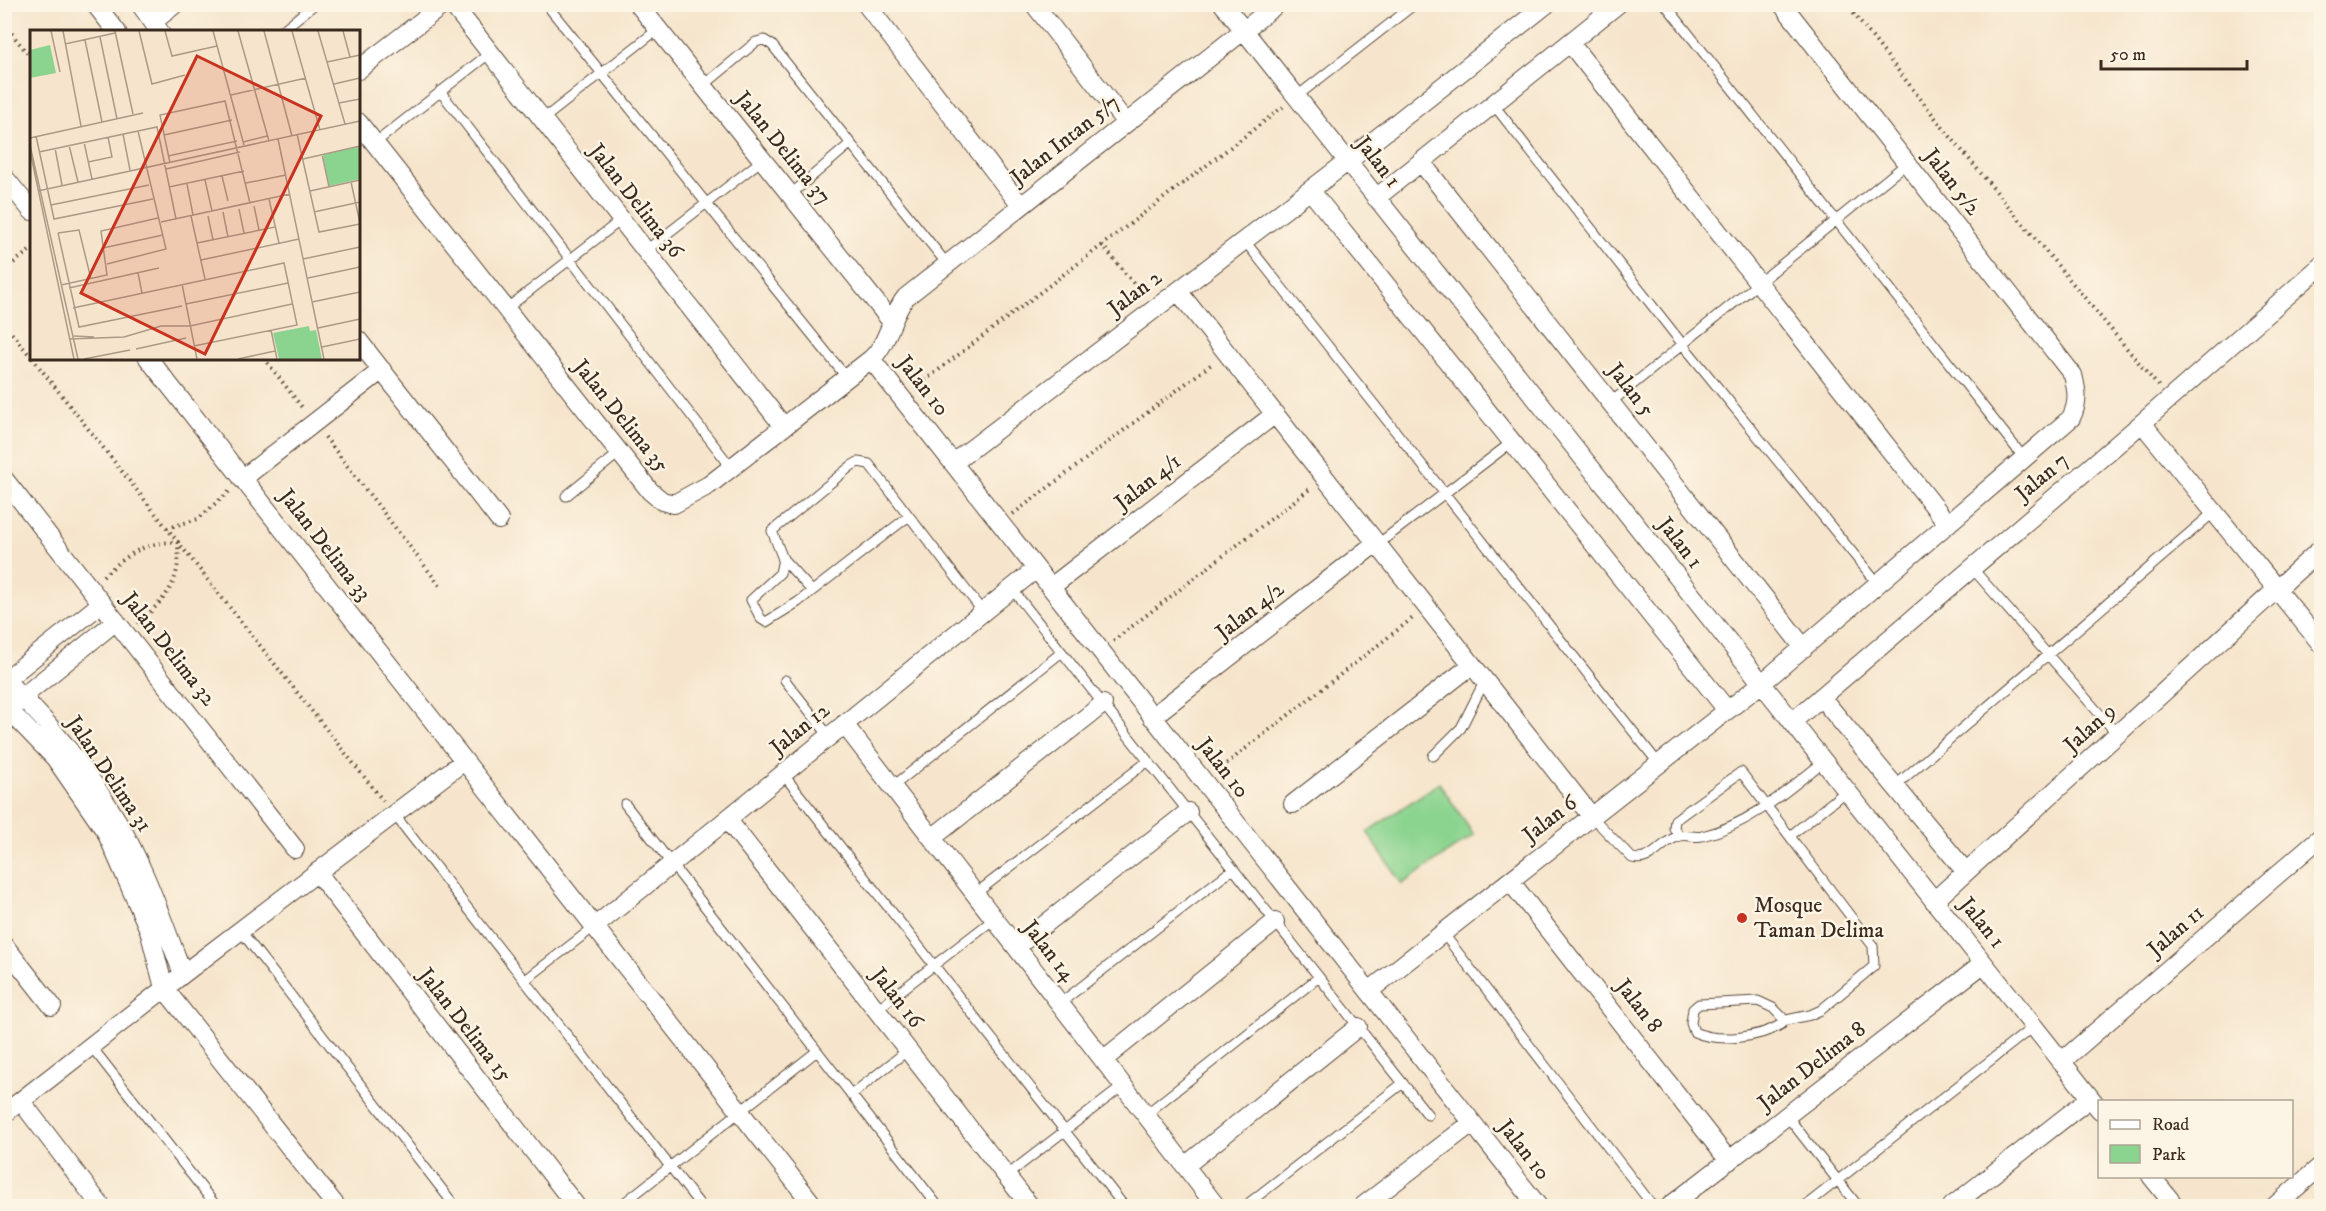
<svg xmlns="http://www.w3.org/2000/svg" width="2326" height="1211" viewBox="0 0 2326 1211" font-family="'IM FELL DW Pica',serif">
  <rect width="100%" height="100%" fill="#fcf5e5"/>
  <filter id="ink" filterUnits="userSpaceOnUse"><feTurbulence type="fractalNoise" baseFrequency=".0167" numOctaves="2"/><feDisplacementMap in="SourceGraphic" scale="12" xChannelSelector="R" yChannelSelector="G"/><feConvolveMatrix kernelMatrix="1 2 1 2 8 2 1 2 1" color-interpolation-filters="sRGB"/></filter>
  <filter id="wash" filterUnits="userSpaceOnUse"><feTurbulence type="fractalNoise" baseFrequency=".008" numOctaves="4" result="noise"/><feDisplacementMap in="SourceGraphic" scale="24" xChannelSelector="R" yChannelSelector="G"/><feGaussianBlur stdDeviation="1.35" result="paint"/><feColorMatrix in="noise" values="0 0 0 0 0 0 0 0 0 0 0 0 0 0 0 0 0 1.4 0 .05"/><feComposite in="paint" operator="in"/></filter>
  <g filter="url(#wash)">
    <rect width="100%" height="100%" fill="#f6e5cc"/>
    <path fill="#8bd48f" stroke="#637f56" stroke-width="1.5" d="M1439,783l35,52 -72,49 -35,-52z"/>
  </g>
  <g filter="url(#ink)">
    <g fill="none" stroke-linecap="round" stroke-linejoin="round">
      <defs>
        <path id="lane" d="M546,4l301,374
          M1665,4l359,454
          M280,32l35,-28
          M703,86l53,-44 8,-2 8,5 175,219
          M440,91l291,376
          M1296,97l119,-93
          M1493,104l191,242 194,238
          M542,120l115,-90
          M375,143l115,-90
          M790,195l61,-52
          M1244,240l415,524
          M645,251l117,-91
          M506,309l115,-89
          M1610,403l296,-239
          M566,496l53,-43
          M1378,544l134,-102
          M783,559l-3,14 -29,27 10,19 5,3 32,-20 111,-86
          M1972,568l146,167
          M1012,589l416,526
          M812,591l-29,-32 -11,-28 79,-65 7,-4 11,2 114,148
          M785,680l44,56
          M1433,756l28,-28 24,-48
          M783,774l341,432
          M1895,786l319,-274
          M892,787l170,-135
          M625,804l313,402
          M394,814l307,392
          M1592,817l40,41c22,5 29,-18 48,-22 7,-2 15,2 22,0 47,-11 85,-45 121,-74
          M1679,836l-5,-8 1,-8 66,-48 132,174 1,20 -53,44 -11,5 -28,6
          M1790,836l56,-45
          M975,894l173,-133
          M240,930l215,276
          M1443,933l210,273
          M524,981l70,-54
          M1758,1001l15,7 9,9v7c-23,14 -63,19 -88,8l-3,-9 2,-14 6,-5z
          M1059,1004l174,-135
          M876,1010l118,-91
          M91,1046l125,160
          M851,1095l57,-45
          M1145,1115l174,-138
          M1787,1116l71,90
          M1006,1176l117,-90
          M620,1206l197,-155
          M1245,1206l158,-123
          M1518,1206l13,-9
          M1805,1206l228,-179"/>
        <path id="street" d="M95,4l22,28
          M140,4l20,28
          M452,4l332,423
          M638,4l253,317
          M866,4l155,202
          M1034,4l92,119
          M1223,4l877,1106
          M153,22l22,-18
          M1570,43l378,481
          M358,70l86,-66
          M358,122l292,369 12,10 12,3 35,-19 162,-126c18,-16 20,-44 35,-62l371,-293
          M1421,162l383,486
          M4,177l28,34
          M1310,190l417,520
          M1376,198l242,-194
          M1178,291l414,526
          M358,340l141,180
          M148,358l666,848
          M871,359l667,847
          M2142,423l180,222
          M953,463l394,-301 200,-158
          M4,479l291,370
          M242,479l140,-109
          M1051,587l224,-173
          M4,679c45,42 83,91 114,143 28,48 45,101 65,152
          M4,681l98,-78
          M1821,697l145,175
          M15,703l101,-82
          M4,705l51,53 51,74 43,98 15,58 172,218
          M1152,717l224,-174
          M1792,722l350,-299 180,-158
          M844,724l372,482
          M1293,804l179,-139
          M727,819l303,387
          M932,838l171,-134
          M317,872l259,334
          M1510,881l219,280
          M1934,901l388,-353
          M594,927l442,-358
          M4,945l48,61
          M1016,947l172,-135
          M1369,991l392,-307 310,-266c8,-16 6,-27 2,-43l-291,-371
          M1103,1060l172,-138
          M2061,1062l261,-226
          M21,1101l80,105
          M4,1114l179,-140 281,-213
          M1185,1166l173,-139
          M2151,1176l24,30
          M1363,1206l109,-83
          M1670,1206l313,-242
          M1952,1206l138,-108
          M2275,1206l47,-41"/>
      </defs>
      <use href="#lane" stroke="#574638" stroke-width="11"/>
      <use href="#street" stroke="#574638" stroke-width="20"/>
      <path stroke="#574638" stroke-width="4" stroke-dasharray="1.5 4.5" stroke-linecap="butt" d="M1846,4l98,125 215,258
        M4,24l28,35
        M1102,245l42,51
        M4,270l28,-21
        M4,324l28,34
        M32,358l352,444
        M264,358l40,52
        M915,388l368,-281
        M325,437l116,150
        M1013,514l200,-151
        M167,528l31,-9 33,-29
        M103,576c26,-22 40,-34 75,-34 3,42 -11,54 -40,82
        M1113,641l198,-153
        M1217,771l197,-154"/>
      <use href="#lane" stroke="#fff" stroke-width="9"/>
      <use href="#street" stroke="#fff" stroke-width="18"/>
    </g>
  </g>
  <circle fill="#c8321e" stroke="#fcf5e5" stroke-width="2" cx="1742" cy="918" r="6"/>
  <g text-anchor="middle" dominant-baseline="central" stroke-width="5" stroke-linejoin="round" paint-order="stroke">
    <g font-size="22" fill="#3b2a1e" stroke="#fcf5e5">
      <text transform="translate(1065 140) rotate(-38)">Jalan Intan 5/7</text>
      <text transform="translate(783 148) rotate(51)">Jalan Delima 37</text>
      <text transform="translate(1378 162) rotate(52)">Jalan 1</text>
      <text transform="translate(1952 182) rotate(52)">Jalan 5/2</text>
      <text transform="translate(636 201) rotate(52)">Jalan Delima 36</text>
      <text transform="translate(1135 293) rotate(-37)">Jalan 2</text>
      <text transform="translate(923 386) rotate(52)">Jalan 10</text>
      <text transform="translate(1631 390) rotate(52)">Jalan 5</text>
      <text transform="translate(621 416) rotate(51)">Jalan Delima 35</text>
      <text transform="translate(2042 477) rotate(-40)">Jalan 7</text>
      <text transform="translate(1148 482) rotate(-38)">Jalan 4/1</text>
      <text transform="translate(1680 543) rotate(52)">Jalan 1</text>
      <text transform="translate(325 545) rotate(52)">Jalan Delima 33</text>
      <text transform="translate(1250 611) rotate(-38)">Jalan 4/2</text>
      <text transform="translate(169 649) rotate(52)">Jalan Delima 32</text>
      <text transform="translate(2090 728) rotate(-42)">Jalan 9</text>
      <text transform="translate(800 729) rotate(-39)">Jalan 12</text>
      <text transform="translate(1223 768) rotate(52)">Jalan 10</text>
      <text transform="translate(109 774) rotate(56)">Jalan Delima 31</text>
      <text transform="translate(1550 819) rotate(-38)">Jalan 6</text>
      <text transform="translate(1982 923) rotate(51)">Jalan 1</text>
      <text transform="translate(2176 931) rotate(-41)">Jalan 11</text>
      <text transform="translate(1049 951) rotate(52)">Jalan 14</text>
      <text transform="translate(897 998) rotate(52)">Jalan 16</text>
      <text transform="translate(1639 1006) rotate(52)">Jalan 8</text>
      <text transform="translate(465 1025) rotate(52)">Jalan Delima 15</text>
      <text transform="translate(1812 1066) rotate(-38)">Jalan Delima 8</text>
      <text transform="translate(1524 1150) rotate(52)">Jalan 10</text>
    </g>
    <g font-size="22" fill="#3b2a1e" stroke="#fcf5e5" text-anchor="start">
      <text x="1754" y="905">Mosque<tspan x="1754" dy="25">Taman Delima</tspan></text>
    </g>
  </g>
  <g transform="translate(30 30)">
    <rect width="330" height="330" fill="#f6e5cc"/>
    <path d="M20,15l6,28 -26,5v-28zM330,116v33l-31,7 -6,-31zM279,296l1,5 6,-1 6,29h-43l-6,-26z" fill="#8bd48f"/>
    <path fill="none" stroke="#ab9a86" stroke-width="1.5" d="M21,1l9,41M33,1l18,95M85,1l18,83M109,1l13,53 33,-9M135,1l7,25 45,-10M183,1l31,114M208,1l31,110M234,1l28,105M262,1l28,99M288,1l27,93M313,1l7,26M70,7l17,82M55,10l17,82M35,14l50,-11M297,32l33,-7M304,54l26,-6M201,65l75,-17M309,73l21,-4M93,104l7,36M267,104l22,98 41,-8M134,105l68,-15M6,106l18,83 99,-20M0,108l113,-25M248,109l46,220M54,112l8,37M213,112l24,-6M0,115l48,214M39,115l9,37M25,118l7,37M0,121l44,208M9,122l118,-25 19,92M292,124l7,33M138,126l69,-15M273,129l57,-13M58,132l24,-5 -4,-20M140,133l-10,-48 65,-14 25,102M136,139l74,-17M192,146l6,25M175,150l7,31M321,152l9,41M216,153l40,-8M157,154l6,31M139,157l75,-16M8,161l322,-70M280,161l50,-11M239,169l10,44M21,175l98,-20M224,176l5,24M209,179l5,24M193,182l5,25M284,182l46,-10M161,186l14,63M178,186l5,24M131,192l129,-28M28,203l21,94 103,-21M28,203l21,-3 12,49M167,213l78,-16M73,218l60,-13M273,229l57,-12M171,230l98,-21M77,234l59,-15 -28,-118M108,243l4,20M278,248l52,-11M152,254l15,75M31,255l46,-10 -6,-44 57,-13M39,258l90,-20M282,272l48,-10M156,274l102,-21M43,278l211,-45 13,62 -103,21M288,298l42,-9M241,300l6,29M44,306l20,1M40,309l54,-2 37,-11h29l102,-22M292,317l38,-8M106,319l50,-11M54,329l46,-9M208,329l37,-8"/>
    <path fill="#c8321e" fill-opacity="0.15" stroke="#c8321e" stroke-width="3" d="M167,26l124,60 -116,238 -124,-61z"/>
    <rect width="330" height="330" fill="none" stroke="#3b2a1e" stroke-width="3"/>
  </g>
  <rect width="2326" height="1211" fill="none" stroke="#fcf5e5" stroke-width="24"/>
  <rect x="2098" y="1100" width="195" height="78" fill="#fcf5e5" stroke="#afa495" stroke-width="1.5"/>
  <rect x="2110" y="1120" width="30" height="9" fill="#ffffff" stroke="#afa495" stroke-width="1.5"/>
  <text x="2152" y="1130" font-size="18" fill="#3b2a1e">Road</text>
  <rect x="2110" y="1145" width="30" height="18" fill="#8bd48f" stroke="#afa495" stroke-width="1.5"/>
  <text x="2152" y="1160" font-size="18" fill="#3b2a1e">Park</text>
  <path d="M2101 60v9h146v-9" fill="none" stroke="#3b2a1e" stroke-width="3"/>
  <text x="2110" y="60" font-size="18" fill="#3b2a1e" stroke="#fcf5e5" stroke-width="4.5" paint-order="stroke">50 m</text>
</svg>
